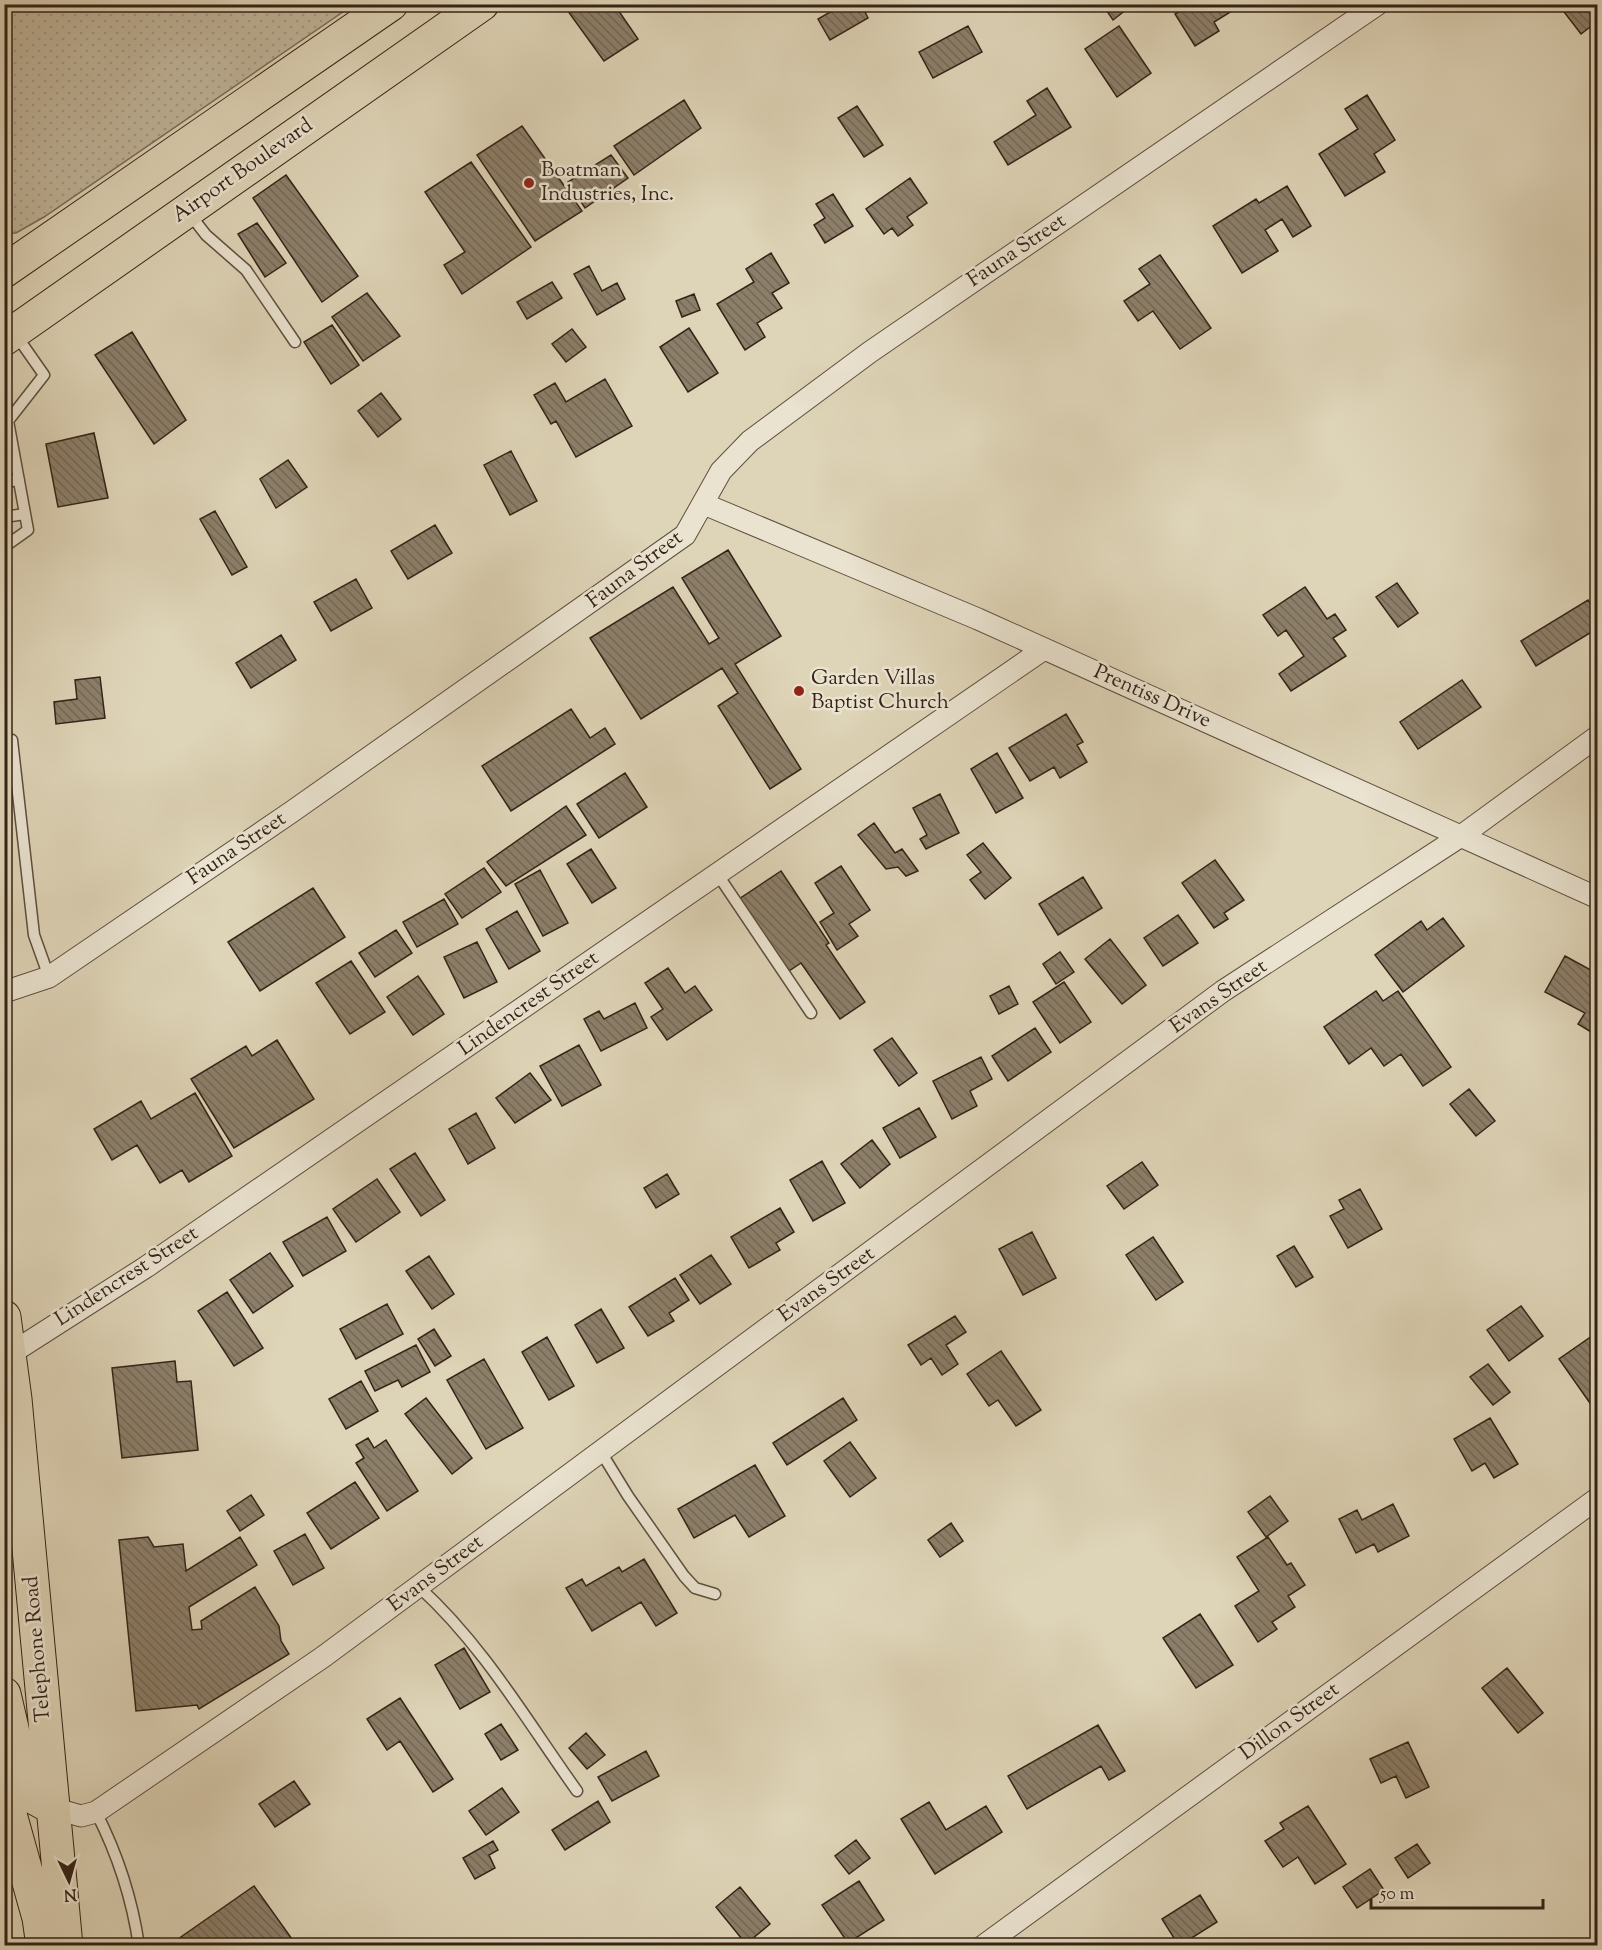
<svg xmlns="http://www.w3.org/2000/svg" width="1602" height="1950" viewBox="0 0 1602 1950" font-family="'Sorts Mill Goudy',serif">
  <defs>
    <pattern id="grass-dots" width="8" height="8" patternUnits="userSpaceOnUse" patternTransform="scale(1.5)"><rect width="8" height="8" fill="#c1b69c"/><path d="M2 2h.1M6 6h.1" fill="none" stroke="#a69c86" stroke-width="1.8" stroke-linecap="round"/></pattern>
    <pattern id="building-back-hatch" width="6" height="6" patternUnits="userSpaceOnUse" patternTransform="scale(1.5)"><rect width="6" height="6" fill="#8c7f6a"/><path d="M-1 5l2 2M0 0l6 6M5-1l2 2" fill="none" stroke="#736856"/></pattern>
  </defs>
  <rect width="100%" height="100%" fill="#ded4b7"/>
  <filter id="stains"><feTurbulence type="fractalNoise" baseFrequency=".00333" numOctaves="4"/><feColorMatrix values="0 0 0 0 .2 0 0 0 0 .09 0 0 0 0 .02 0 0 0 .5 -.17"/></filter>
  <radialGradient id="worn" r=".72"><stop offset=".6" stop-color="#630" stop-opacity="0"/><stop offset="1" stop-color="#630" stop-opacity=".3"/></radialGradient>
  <path fill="url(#grass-dots)" stroke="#7a6c5a" stroke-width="1.5" d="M4,5l1,-1 348,1 -309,212 -28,16h-11z"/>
  <path fill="url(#building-back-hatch)" stroke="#342317" stroke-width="1.5" d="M568,4h46l24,35 -34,22 -39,-54z
    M844,4h17l7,14 -38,22 -12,-21z
    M1102,4h27l2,2 -18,14z
    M1185,4h43l4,7 -18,11 5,9 -24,15 -20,-32 12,-7z
    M1558,4h40v17l-17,13z
    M968,26l14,26 -49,26 -14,-26z
    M1119,26l32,47 -34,24 -32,-48z
    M1047,88l24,39 -63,38 -14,-23 42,-27 -9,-14z
    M1367,95l28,45 -21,14 11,18 -40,24 -26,-42 39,-25 -13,-20z
    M684,100l17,28 -67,47 -20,-29z
    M857,106l26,39 -19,12 -26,-39z
    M522,126l60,85 -47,30 -58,-86z
    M611,155l17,23 -43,30 -17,-26z
    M471,162l60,85 -69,47 -18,-29 21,-13 -40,-60z
    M286,175l72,101 -36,26 -69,-104z
    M910,178l17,25 -20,14 6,8 -15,11 -6,-8 -8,6 -18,-25z
    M1287,186l24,40 -18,11 -11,-18 -17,11 13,21 -36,22 -29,-47 43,-27 3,4z
    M833,194l20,32 -28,17 -11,-18 11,-7 -9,-14z
    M257,223l29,40 -21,14 -27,-43z
    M771,253l18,30 -17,10 10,15 -25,15 8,14 -20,13 -28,-46 37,-22 -8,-13z
    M1160,255l51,73 -31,21 -27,-38 -15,10 -14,-20 26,-17 -11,-15z
    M589,266l13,25 15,-8 8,16 -28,16 -23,-41z
    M552,282l10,16 -35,21 -10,-17z
    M367,293l33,43 -37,25 -31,-44z
    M694,294l6,16 -18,7 -6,-16z
    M332,325l27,40 -28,19 -27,-42z
    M689,328l29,45 -30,19 -28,-45z
    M572,329l14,18 -20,15 -14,-18z
    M132,332l54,88 -32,24 -59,-89z
    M605,379l27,47 -56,31 -20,-36 -5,3 -17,-29 21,-12 11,19z
    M381,393l20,26 -23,18 -20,-26z
    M94,433l14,65 -50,9 -12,-63z
    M511,451l26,50 -27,14 -26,-50z
    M288,460l19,27 -31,21 -16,-29z
    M215,511l32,56 -15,8 -32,-56z
    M435,525l17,28 -44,26 -17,-28z
    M728,550l53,86 -46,28 66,105 -31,20 -52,-83 20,-13 -16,-25 -81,51 -51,-81 83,-51 36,57 10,-6 -37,-60z
    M356,579l16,29 -41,23 -17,-29z
    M1397,583l21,30 -20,14 -22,-30z
    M1305,587l22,32 8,-5 11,16 -13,8 13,18 -55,35 -12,-17 25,-18 -18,-26 -8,6 -15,-21z
    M1588,600l10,15v13l-62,38 -15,-25z
    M281,635l15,25 -45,28 -15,-25z
    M100,677l5,41 -49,6 -2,-22 23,-3 -2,-19z
    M1462,680l19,27 -63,42 -18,-27z
    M571,709l19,29 15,-10 10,16 -104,67 -29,-45z
    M1066,714l17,28 -6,3 10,17 -27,16 -6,-11 -24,14 -21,-33z
    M997,753l26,45 -27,15 -25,-44z
    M625,773l22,34 -48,31 -22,-34z
    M940,794l19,39 -33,16 -6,-10 7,-4 -14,-27z
    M566,806l20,29 -80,51 -19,-24z
    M874,823l21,30 7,-4 16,22 -12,5 -8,-9 -12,2 -28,-34z
    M983,843l28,35 -26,21 -15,-19 11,-8 -14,-17z
    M591,849l25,39 -24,15 -25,-39z
    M1215,860l29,40 -20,13 4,6 -14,9 -32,-45z
    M841,866l29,44 -21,14 9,12 -21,14 -17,-28 14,-9 -19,-30z
    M484,868l17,24 -39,26 -17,-24z
    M540,870l28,53 -25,13 -28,-52z
    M781,871l48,72 -3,2 39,57 -25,17 -39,-56 -12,8 -50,-72z
    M1083,877l19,31 -44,27 -19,-31z
    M313,888l32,49 -85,54 -32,-49z
    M444,899l14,25 -41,23 -14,-25z
    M517,911l23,40 -31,18 -23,-40z
    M1178,915l20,28 -35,23 -19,-28z
    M1443,918l21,28 -61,46 -28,-37 46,-34 6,9z
    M396,930l16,23 -37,24 -16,-24z
    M1110,939l36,46 -24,19 -37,-45z
    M477,942l20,40 -33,16 -20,-41z
    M1060,952l14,20 -18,12 -13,-20z
    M1565,956l33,18v47l-7,11 -13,-8 7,-11 -40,-21z
    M351,961l34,51 -35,22 -34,-51z
    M668,968l17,25 10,-7 17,24 -45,30 -16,-23 12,-8 -18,-26z
    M418,976l26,38 -31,21 -26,-38z
    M1064,982l27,40 -31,21 -27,-41z
    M1009,986l9,18 -19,10 -9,-18z
    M1376,991l7,10 15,-10 53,76 -28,19 -22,-32 -17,12 -13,-18 -22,16 -25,-37z
    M635,1003l12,25 -46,23 -17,-32 15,-8 5,8z
    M1035,1028l16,24 -43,29 -16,-25z
    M892,1038l25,35 -18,13 -25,-36z
    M277,1040l37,59 -80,49 -43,-69 55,-33 6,10z
    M579,1045l22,40 -39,21 -22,-40z
    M981,1057l11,22 -22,12 7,15 -25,13 -19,-38z
    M530,1073l21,27 -36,23 -19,-25z
    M1469,1089l26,32 -19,15 -26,-32z
    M195,1093l37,63 -43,26 -7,-12 -22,13 -23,-38 -25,15 -18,-31 47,-28 10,18z
    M919,1108l17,29 -36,21 -17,-30z
    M476,1113l19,35 -27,16 -19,-35z
    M872,1140l18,24 -30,24 -19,-24z
    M415,1153l30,47 -24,16 -31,-47z
    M822,1161l23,42 -32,18 -23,-41z
    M1142,1162l16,23 -34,24 -17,-23z
    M667,1174l12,20 -23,14 -12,-20z
    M377,1179l23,33 -44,30 -23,-33z
    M1360,1189l22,40 -34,19 -18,-32 14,-7 -5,-9z
    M780,1208l14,24 -18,11 4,7 -31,18 -18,-31z
    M327,1217l19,34 -43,25 -20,-34z
    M1032,1232l24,46 -33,17 -24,-46z
    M1153,1237l30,45 -27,18 -30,-45z
    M1294,1246l19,31 -17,10 -19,-31z
    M270,1253l23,33 -40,27 -23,-33z
    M711,1255l20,29 -31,20 -20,-29z
    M429,1256l25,38 -22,15 -26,-38z
    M675,1278l14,22 -20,13 5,8 -26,15 -19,-29z
    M227,1292l36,56 -29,18 -36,-55z
    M387,1304l16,30 -47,25 -16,-30z
    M1521,1306l22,30 -34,25 -22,-31z
    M601,1309l23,39 -27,15 -22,-38z
    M955,1316l11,16 -20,13 12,19 -16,11 -11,-17 -10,7 -13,-20z
    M434,1329l17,27 -16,10 -17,-27z
    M1592,1336l6,8v58l-6,4 -33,-47z
    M547,1337l27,49 -25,14 -27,-48z
    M416,1345l14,27 -28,15 -4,-7 -23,11 -10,-20z
    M1001,1351l40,59 -25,16 -18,-26 -9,6 -22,-32z
    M484,1359l39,69 -37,21 -39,-69z
    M175,1361l2,21 14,-1 7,69 -76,8 -10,-90z
    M1488,1364l22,28 -17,13 -23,-28z
    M361,1381l17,30 -32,18 -17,-30z
    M426,1398l46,60 -20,16 -47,-60z
    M843,1398l14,22 -70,45 -14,-22z
    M1490,1418l28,46 -24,14 -9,-15 -13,8 -18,-32z
    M368,1438l6,10 12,-8 32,51 -31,20 -31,-48 8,-5 -8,-13z
    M850,1442l26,36 -26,19 -26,-36z
    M755,1465l30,51 -36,21 -14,-22 -41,23 -16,-29z
    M355,1482l24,36 -48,31 -24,-36z
    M251,1495l13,20 -24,16 -13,-20z
    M1270,1496l18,25 -22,16 -18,-25z
    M1393,1504l16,32 -31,16 -4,-8 -18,9 -17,-34 18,-9 5,10z
    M951,1523l12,18 -23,16 -12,-17z
    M305,1534l19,34 -31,17 -19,-34z
    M148,1537l6,10 29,-3 3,27 54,-34 17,28 -68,42 3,23 10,-1 -1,-8 54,-34 24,39 2,15 8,13 -90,55 -2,-4 -61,6 -17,-171z
    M1268,1537l19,28 4,-2 14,22 -17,11 7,11 -23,15 5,7 -19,13 -23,-36 24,-15 -22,-34z
    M644,1559l33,54 -21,13 -15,-24 -49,29 -26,-43 16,-9 4,7 33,-19 3,5z
    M1200,1614l33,51 -37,23 -33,-50z
    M464,1648l26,44 -30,17 -25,-44z
    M1507,1668l36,45 -25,20 -36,-45z
    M400,1698l53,81 -20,13 -33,-51 -13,9 -20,-31z
    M501,1724l17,26 -17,10 -16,-26z
    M1098,1725l27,46 -16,9 -8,-14 -74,43 -19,-33z
    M586,1733l19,22 -18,14 -18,-21z
    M1408,1742l21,45 -23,11 -10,-22 -15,7 -11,-24z
    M646,1751l13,25 -47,25 -14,-24z
    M294,1781l16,23 -35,23 -16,-23z
    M502,1788l17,24 -33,23 -17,-24z
    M598,1801l12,21 -45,28 -13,-20z
    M929,1802l17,28 40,-24 16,26 -67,42 -34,-55z
    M1308,1806l38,58 -31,20 -17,-27 -15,10 -18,-26 19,-12 -4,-6z
    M856,1840l14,18 -21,16 -14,-18z
    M493,1841l5,9 -9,5 6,13 -20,11 -12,-21z
    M1417,1844l13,19 -22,15 -13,-20z
    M1370,1869l14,21 -27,18 -14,-21z
    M859,1881l25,39 -36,23 -26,-38z
    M254,1886l43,60h-129z
    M740,1887l30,37 -24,20 -30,-37z
    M1200,1895l17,27 -38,24 -17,-27z"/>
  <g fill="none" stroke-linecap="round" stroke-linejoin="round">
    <defs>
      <path id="lane" d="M189,213l17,22 40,35 49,72
        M4,420l4,1 20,109 -24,17
        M8,421l36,-46 -28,-40
        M4,482l15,-2
        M4,517l21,-3
        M12,740l22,195 15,42
        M718,875l93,138
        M601,1452l27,44 56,80 11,12 20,6
        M419,1587c64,58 108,134 158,204
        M96,1812c22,43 36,86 43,134"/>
      <path id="street" d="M704,504l274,115 620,279
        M4,992l45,-15 241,-164 395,-278 36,-64 29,-30 120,-89 508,-348
        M10,1354l136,-87 898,-618
        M53,1808l28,8 15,-4 227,-155 900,-666 238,-155 137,-100
        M983,1946l615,-448"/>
      <path id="primary" d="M4,271l387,-267
        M4,339l478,-335
        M4,1317l11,82 51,547
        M4,1694l13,56 16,47 20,11
        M4,1793l35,125 4,28"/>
    </defs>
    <use href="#lane" stroke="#5e4f3f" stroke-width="13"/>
    <use href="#street" stroke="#5e4f3f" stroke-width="23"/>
    <use href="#primary" stroke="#342317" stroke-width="35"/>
    <use href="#lane" stroke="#eae3d0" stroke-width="10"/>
    <use href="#street" stroke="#eae3d0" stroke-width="21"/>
    <use href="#primary" stroke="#ded4b7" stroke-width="33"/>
  </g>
  <g fill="#8f2418" stroke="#eae3d0" stroke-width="2">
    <circle cx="529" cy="183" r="6"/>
    <circle cx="799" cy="691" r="6"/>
  </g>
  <g text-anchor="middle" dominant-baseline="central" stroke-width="5" stroke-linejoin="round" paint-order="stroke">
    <g font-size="21" fill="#342317" stroke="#eae3d0">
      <text transform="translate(243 171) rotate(-35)">Airport Boulevard</text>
      <text transform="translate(1017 251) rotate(-34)">Fauna Street</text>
      <text transform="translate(635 570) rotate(-37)">Fauna Street</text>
      <text transform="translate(1152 697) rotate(24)">Prentiss Drive</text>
      <text transform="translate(237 849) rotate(-34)">Fauna Street</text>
      <text transform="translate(1219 997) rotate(-35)">Evans Street</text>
      <text transform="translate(529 1004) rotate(-35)">Lindencrest Street</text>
      <text transform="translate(127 1277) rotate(-33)">Lindencrest Street</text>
      <text transform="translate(827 1285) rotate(-36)">Evans Street</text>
      <text transform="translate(436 1574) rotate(-37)">Evans Street</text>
      <text transform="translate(38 1649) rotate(-95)">Telephone Road</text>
      <text transform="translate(1290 1722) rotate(-36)">Dillon Street</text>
    </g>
    <g font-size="21" fill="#342317" stroke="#eae3d0" text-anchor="start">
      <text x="541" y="171">Boatman<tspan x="541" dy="24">Industries, Inc.</tspan></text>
      <text x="811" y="679">Garden Villas<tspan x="811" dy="24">Baptist Church</tspan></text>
    </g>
  </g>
  <rect width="1602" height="1950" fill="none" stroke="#ded4b7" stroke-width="24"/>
  <rect x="6" y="6" width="1590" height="1938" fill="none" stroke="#342317" stroke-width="3"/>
  <rect x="12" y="12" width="1578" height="1926" fill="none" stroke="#342317" stroke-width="1.5"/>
  <g transform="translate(69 1881) rotate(175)" stroke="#eae3d0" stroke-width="4.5" paint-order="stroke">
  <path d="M0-4.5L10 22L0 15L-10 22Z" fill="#342317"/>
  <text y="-9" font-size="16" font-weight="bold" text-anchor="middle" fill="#342317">N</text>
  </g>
  <path d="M1371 1899v9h172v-9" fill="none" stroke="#342317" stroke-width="3"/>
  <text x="1380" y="1899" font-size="18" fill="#342317" stroke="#eae3d0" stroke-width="4.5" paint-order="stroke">50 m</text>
  <rect width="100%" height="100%" filter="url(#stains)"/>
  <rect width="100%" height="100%" fill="url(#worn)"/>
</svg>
